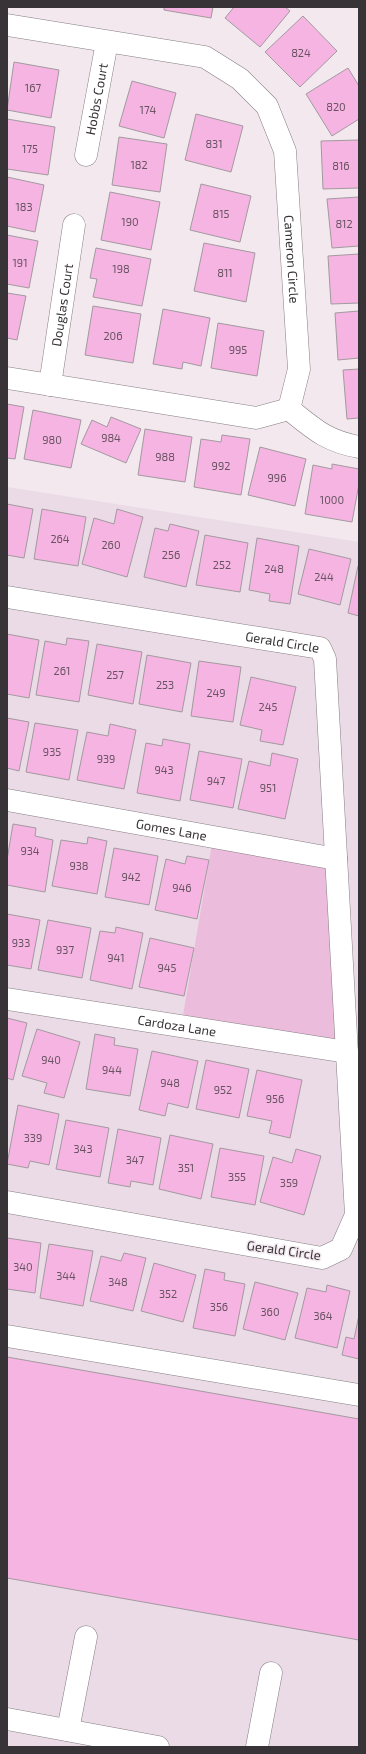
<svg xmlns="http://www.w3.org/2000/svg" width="366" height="1754" viewBox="0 0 366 1754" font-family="'Exo 2',sans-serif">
  <rect width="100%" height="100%" fill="#f2e8ee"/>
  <path fill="#ebdbe6" d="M7,487l352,55v1205h-352z"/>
  <path fill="#ebbcdc" d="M213,838l123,21 11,193 -166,-25z"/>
  <path fill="#f6b4e2" stroke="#a29a9f" d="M164,7h49l-2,11 -47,-8z
    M234,7h51l5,4 -30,36 -35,-29z
    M303,16l34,35 -37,36 -35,-35z
    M14,62l45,8 -8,48 -44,-8z
    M348,68l11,18v33l-27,17 -26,-42z
    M132,81l44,12 -12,45 -45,-12z
    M196,114l47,12 -12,46 -46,-12z
    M7,119l48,8 -7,48 -41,-6z
    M119,137l48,7 -7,48 -48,-7z
    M359,140v48l-36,1 -2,-48z
    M7,177l37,8 -9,47 -28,-6z
    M201,184l50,12 -11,46 -50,-12z
    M110,192l50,10 -9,48 -50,-10z
    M359,197v49l-27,2 -5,-49z
    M7,235l31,6 -9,47 -22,-4z
    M204,243l51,10 -9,49 -52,-11z
    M96,248l55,11 -9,47 -49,-9 4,-18 -7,-1z
    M359,254v49l-28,1 -3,-48z
    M7,293l19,3 -9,44 -10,-2z
    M93,306l48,8 -8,49 -48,-8z
    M163,309l47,9 -9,48 -18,-4 -1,7 -29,-5z
    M359,311v47l-21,2 -3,-47z
    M218,323l46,8 -7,45 -46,-8z
    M359,369v49l-12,1 -4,-49z
    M7,404l17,3 -9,52 -8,-1z
    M33,410l48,10 -10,48 -47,-9z
    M111,417l30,12 -15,34 -45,-19 11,-24 15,7z
    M145,429l47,8 -7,45 -47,-7z
    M222,435l28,4 -9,56 -47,-8 7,-48 20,3z
    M260,447l46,12 -11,47 -47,-11z
    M332,464l27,5v15l-7,38 -47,-8 8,-49 19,4z
    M7,504l26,5 -9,49 -17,-3z
    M42,509l44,8 -8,49 -44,-7z
    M117,509l26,8 -16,60 -45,-13 12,-46 20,6z
    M170,524l29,7 -13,56 -42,-10 11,-49 13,3z
    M205,535l43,8 -8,49 -44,-7z
    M257,538l42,8 -9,58 -21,-3 1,-7 -21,-4z
    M309,549l42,10 -11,46 -42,-11z
    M358,566h1v50l-11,-3z
    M7,634l32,6 -10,58 -22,-4z
    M67,638l22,3 -10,61 -43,-7 9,-54 21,4z
    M97,644l45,8 -9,52 -45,-9z
    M147,655l44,8 -9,49 -43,-8z
    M199,661l42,6 -8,55 -42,-6z
    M251,677l45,10 -13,58 -23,-4 2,-11 -22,-5z
    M7,718l22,4 -10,49 -12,-3z
    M35,723l43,7 -9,50 -43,-8z
    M110,724l26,6 -12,59 -47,-9 10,-48 21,4z
    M163,739l27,5 -10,57 -43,-8 9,-50 16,3z
    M199,751l43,8 -9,49 -43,-8z
    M272,753l26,6 -13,60 -47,-10 11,-48 21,5z
    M13,824l23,4 -1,8 18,4 -8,52 -38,-7v-25z
    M88,837l19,4 -10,53 -45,-8 9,-46 26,4z
    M114,848l44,8 -9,49 -44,-8z
    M187,856l22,4 -12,59 -42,-9 11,-51 19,5z
    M7,914l33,6 -9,49 -24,-4z
    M48,920l43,8 -9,50 -44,-8z
    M116,927l27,6 -11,56 -42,-9 10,-49 15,2z
    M150,938l44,10 -10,48 -45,-9z
    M7,1018l20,5 -14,57 -6,-2z
    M37,1029l43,13 -16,56 -20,-5 3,-10 -25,-7z
    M95,1034l20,4 -1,7 24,4 -8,47 -44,-7z
    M152,1051l46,10 -10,47 -20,-5 -3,13 -26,-6z
    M206,1060l43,9 -10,49 -43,-9z
    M257,1070l45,10 -12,58 -21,-5 3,-12 -25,-5z
    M18,1105l41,9 -10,51 -19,-4 -2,7 -21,-4z
    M66,1120l43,8 -9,49 -44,-8z
    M118,1129l43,9 -8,47 -22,-4 -1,6 -22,-4z
    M170,1135l43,9 -12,55 -42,-10z
    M220,1148l44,8 -9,49 -44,-8z
    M296,1149l25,7 -17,59 -44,-13 13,-45 19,6z
    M7,1238l34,5 -6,50 -28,-4z
    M49,1244l44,7 -10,55 -43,-8z
    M124,1253l22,5 -13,53 -43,-10 11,-45 20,5z
    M154,1263l42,12 -13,47 -42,-11z
    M205,1269l20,4 -1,7 21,4 -10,52 -42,-8z
    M255,1282l43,11 -13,47 -42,-11z
    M327,1285l23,6 -13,57 -42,-10 12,-50 19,4z
    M359,1315v44l-17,-4 4,-18 8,2z
    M7,1357l352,62v221l-352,-62z"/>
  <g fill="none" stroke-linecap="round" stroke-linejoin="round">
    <defs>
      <g id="minor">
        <path id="s1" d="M7,25l198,32 35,22 27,27 18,45 14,218 -10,40"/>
        <path id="s2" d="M86,155l21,-113"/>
        <path d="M7,378l249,40 33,-9"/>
        <path id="s3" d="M50,385l24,-160"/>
        <path d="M289,409c25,20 37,32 70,38"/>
        <path id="s4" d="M7,597l313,51 5,11 31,556 -15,34 -19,9 -315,-56"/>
        <path id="s5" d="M7,800l329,59"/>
        <path id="s6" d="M7,999l340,53"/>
        <path d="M7,1336l352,59"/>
        <path d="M7,1719l151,28"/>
        <path d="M68,1730l18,-93"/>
        <path d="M257,1747l14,-74"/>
      </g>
    </defs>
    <use href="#minor" stroke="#867e83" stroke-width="23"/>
    <use href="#minor" stroke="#fff" stroke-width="22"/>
  </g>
  <g text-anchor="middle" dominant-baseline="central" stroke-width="3" stroke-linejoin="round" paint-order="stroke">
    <g font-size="11" fill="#675361">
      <text x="301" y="52">824</text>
      <text x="33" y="87">167</text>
      <text x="336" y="106">820</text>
      <text x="148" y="109">174</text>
      <text x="214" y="143">831</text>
      <text x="30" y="148">175</text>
      <text x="139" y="164">182</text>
      <text x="341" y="165">816</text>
      <text x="24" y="206">183</text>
      <text x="221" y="213">815</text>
      <text x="130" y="221">190</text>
      <text x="344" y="223">812</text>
      <text x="20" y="262">191</text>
      <text x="121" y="268">198</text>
      <text x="225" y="272">811</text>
      <text x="113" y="335">206</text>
      <text x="238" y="349">995</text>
      <text x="111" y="437">984</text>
      <text x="52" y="439">980</text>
      <text x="165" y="456">988</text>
      <text x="221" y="465">992</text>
      <text x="277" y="477">996</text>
      <text x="332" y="499">1000</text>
      <text x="60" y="538">264</text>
      <text x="111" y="544">260</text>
      <text x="171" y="554">256</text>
      <text x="222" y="564">252</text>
      <text x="274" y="568">248</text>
      <text x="324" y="576">244</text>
      <text x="62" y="670">261</text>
      <text x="115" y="674">257</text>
      <text x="165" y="684">253</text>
      <text x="216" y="692">249</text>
      <text x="268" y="706">245</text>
      <text x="52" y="751">935</text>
      <text x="106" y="758">939</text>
      <text x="164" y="769">943</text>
      <text x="216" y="780">947</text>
      <text x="268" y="787">951</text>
      <text x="30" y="850">934</text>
      <text x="79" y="865">938</text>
      <text x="131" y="876">942</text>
      <text x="182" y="887">946</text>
      <text x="21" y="942">933</text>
      <text x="65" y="949">937</text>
      <text x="116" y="957">941</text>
      <text x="167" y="967">945</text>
      <text x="51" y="1059">940</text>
      <text x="112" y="1069">944</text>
      <text x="170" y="1082">948</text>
      <text x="223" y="1089">952</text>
      <text x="275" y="1098">956</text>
      <text x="33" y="1137">339</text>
      <text x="83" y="1148">343</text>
      <text x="135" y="1159">347</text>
      <text x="186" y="1167">351</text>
      <text x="237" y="1176">355</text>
      <text x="289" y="1182">359</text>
      <text x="23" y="1266">340</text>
      <text x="66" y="1275">344</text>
      <text x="118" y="1281">348</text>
      <text x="168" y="1293">352</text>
      <text x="219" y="1306">356</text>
      <text x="270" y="1311">360</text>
      <text x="323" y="1315">364</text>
    </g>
    <g font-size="13" fill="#373336" stroke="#f2e8ee">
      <text stroke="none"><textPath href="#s2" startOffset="57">Hobbs Court</textPath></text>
      <text stroke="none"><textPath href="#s1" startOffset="437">Cameron Circle</textPath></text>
      <text stroke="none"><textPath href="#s3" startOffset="81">Douglas Court</textPath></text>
      <text stroke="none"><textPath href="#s4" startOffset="279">Gerald Circle</textPath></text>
      <text stroke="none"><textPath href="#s5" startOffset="167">Gomes Lane</textPath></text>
      <text stroke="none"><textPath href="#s6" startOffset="172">Cardoza Lane</textPath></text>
      <text transform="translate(284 1250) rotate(8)">Gerald Circle</text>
    </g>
  </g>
  <rect width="366" height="1754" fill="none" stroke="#373336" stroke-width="16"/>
</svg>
